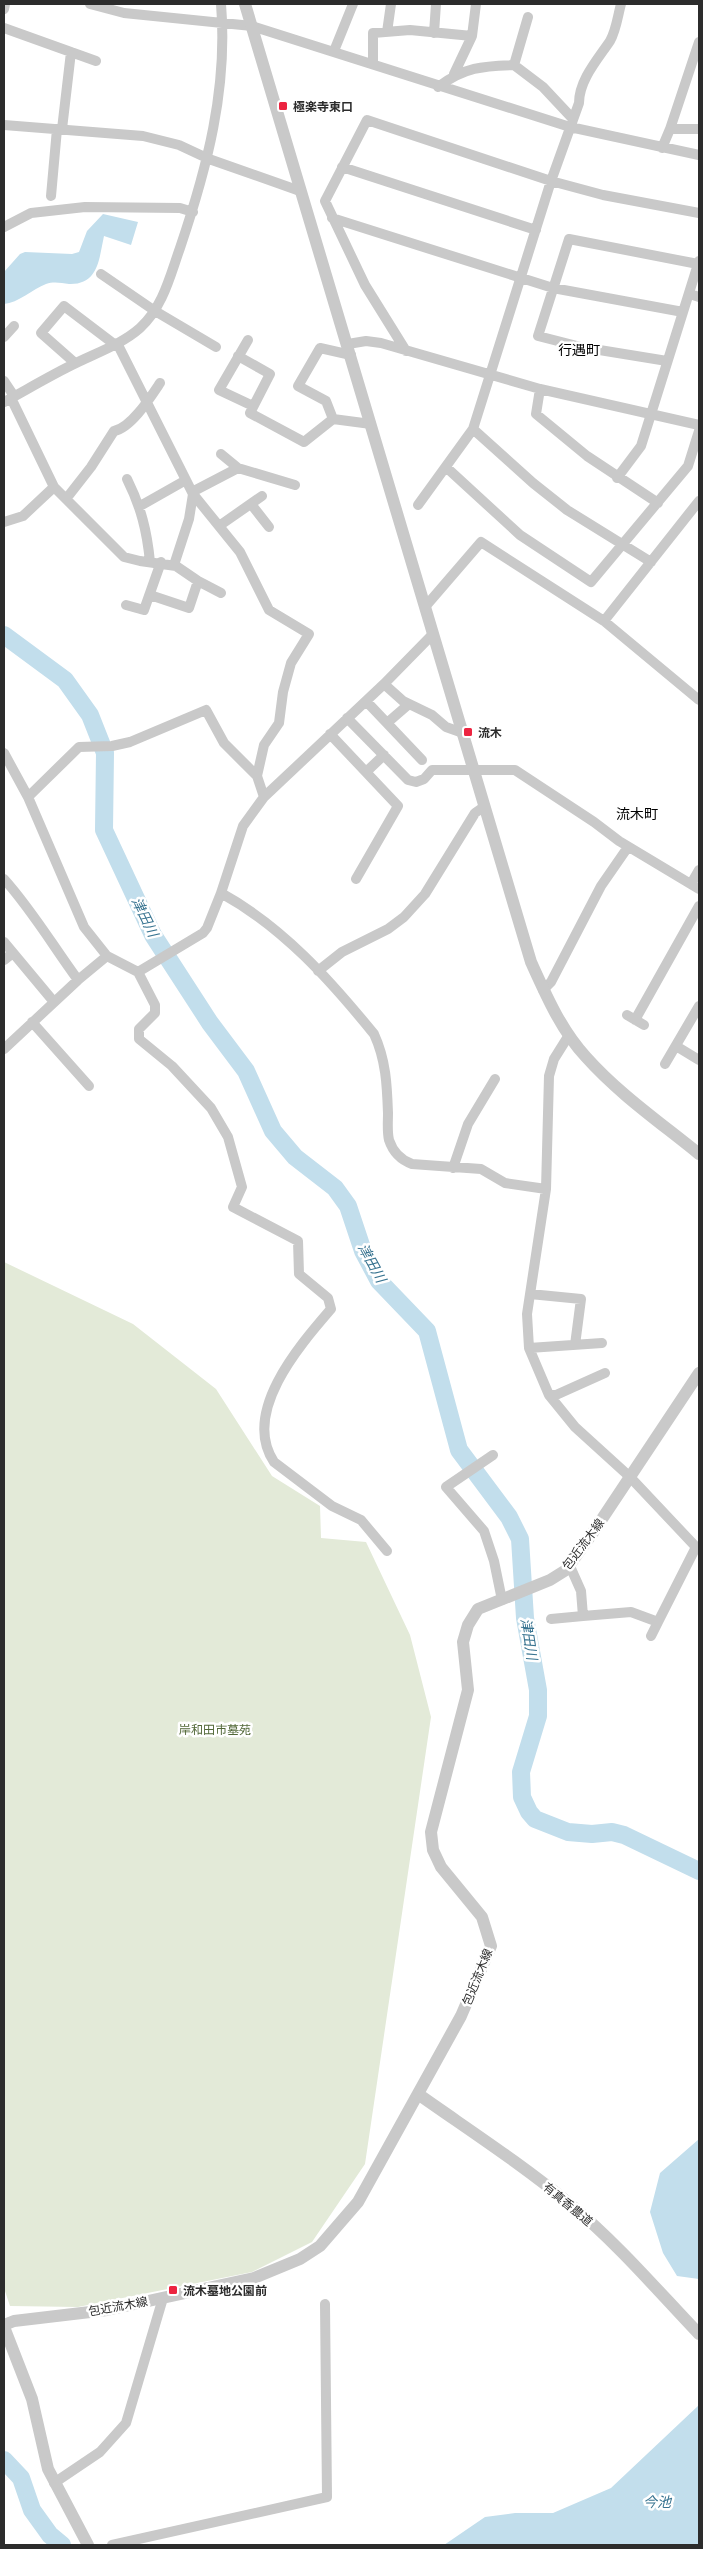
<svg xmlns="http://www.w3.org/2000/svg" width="703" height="2549" viewBox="0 0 703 2549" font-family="Montserrat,'Noto Sans JP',sans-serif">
  <rect width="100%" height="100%" fill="#fff"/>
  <path fill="#e3ead8" d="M4,1262l129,62 83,65 56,87 48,30 1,32 45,4 44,93 21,82 -66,447 -53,78 -60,30 -174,35 -68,-1 -6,-18z"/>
  <path fill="#c2deec" d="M103,214l35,8 -7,23 -27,-9c-5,22 -5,49 -35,48 -8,-1 -15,-3 -23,0 -13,5 -28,19 -42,20v-32l16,-18 5,-2 47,2 7,-2 8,-21z
    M699,2139v140l-22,-3 -14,-23 -13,-41 10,-39z
    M699,2405v140h-255l41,-28 30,-4h38l58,-25z"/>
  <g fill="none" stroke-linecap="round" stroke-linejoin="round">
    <path stroke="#c2deec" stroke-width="18" d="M4,635l61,45 25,35 15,38 -1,77 49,105 57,88 36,48 27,60 22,26 40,31 13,18 15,45 16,30 48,50 32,119 50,67 11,22 5,79 13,72v26l-17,56 1,25 7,15 6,7 33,13 24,2 20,-2 12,3 75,36
      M4,2460l17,18 11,32 18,25 12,10"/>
    <path stroke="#c9c9c9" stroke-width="10" d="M90,4l34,9 128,13 318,101 129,28
      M4,9l1,-5
      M4,28l92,33
      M387,32l4,-28
      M434,33l2,-29
      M334,51l19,-47
      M373,63v-30l37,-3 62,6
      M514,65l14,-48
      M454,74l18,-38 4,-32
      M438,87c26,-20 45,-21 76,-22l29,22 30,32
      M4,125l139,11 36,9 30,14 91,32
      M62,129l9,-77
      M670,129l29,-87
      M662,148l8,-19h29
      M342,167l194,63
      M51,196l6,-67
      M332,218l221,70 130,24
      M4,227l27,-14 54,-6 95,1 13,4
      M101,274l54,37 61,36
      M690,294l9,3
      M4,337l10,-11
      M248,340l-29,50 34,16
      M117,343l76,151 47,58 29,58 40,24 -18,29 -8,29 -4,31 -15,22 -7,31
      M348,344l18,-3 15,2 159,46 159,36
      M406,351l-41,-66 -40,-84 42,-81 184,61 52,14 96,18
      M238,356l32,18 -20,39 54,29 29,-23 38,5
      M667,361l-86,-14 -43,-11 31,-97 129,25
      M75,363l-34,-30 23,-27 50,38
      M4,381l10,15
      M540,389l-4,25 51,42 71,47
      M4,402c22,-12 44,-25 66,-36 23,-12 51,-21 70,-38 23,-21 30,-52 40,-80 27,-80 48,-159 41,-244
      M333,419l-7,-18 -28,-15 22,-38 31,7
      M473,429l60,54 34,27 84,52
      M221,454l17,14
      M447,468l73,67 71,47 97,-116 11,-35
      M617,478l24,-32 58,-185
      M127,479c14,28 20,52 23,83
      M54,487l70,70 16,4 36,5 22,15 23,12
      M192,492l46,-24 57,17
      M66,499l25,-32 23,-36c17,-3 36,-33 46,-48
      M251,504l18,23
      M418,505l55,-76 78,-248 28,-78c0,-23 19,-44 31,-62 6,-10 8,-26 11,-37
      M140,506l46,-26
      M4,522l19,-6 31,-29 -43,-89
      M219,526l43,-30
      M174,565l15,-46 4,-25
      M150,595l39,13 9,-27
      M126,605l18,5 17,-48
      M425,607l56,-65 123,79 95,79
      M604,621l95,-120
      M384,684l19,17 29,14 14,12 17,6
      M366,701l56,59
      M347,718l61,62 8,2 8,-3 8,-9h83l79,52 25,19 80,48
      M387,723l22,-19
      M330,734l68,72 -42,73
      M4,753l24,44 56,130 23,29 31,16 17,33v8l-16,16v10l33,27 39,42 17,29 14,50 -9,20 65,34 1,33 29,24 3,11c-31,36 -90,103 -57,153l58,44 29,14 26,31
      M366,772l18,-17
      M28,797l51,-50 33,-1 18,-4 76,-32 18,33 33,33 7,21
      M4,879c28,31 49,67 74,101
      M691,884l8,-14
      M221,893c62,34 109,87 153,141 12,26 13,51 14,79 0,9 -1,19 1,27 4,12 12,20 23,24l69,5 24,14 41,6
      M4,942l50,60
      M4,960l9,-7
      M318,971l24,-19 46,-23 16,-12 21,-23 50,-81 10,-7
      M138,972l65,-39 4,-5 14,-35 22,-67 21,-29 120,-113 49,-50
      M543,990l8,-8 50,-96 27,-39
      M627,1015l17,10
      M635,1020l64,-114
      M32,1022l57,64
      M569,1035l-15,24 -5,17 -3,113 -19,125 2,34 20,47 26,32 55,50 66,70 -38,75 -27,-10 -48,4 -2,-25 -12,-27
      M676,1046l23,14
      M4,1049l74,-69 29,-24
      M665,1064l34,-58
      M453,1168l15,-44 27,-45
      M530,1294l51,5 -6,46
      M529,1348l73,-5
      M549,1395h7l49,-22
      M493,1455l-47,32 38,44 10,30 8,39
      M551,1619l32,-3
      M651,1636l7,-14
      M54,2483l46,-31 26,-29 37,-125
      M112,2545l215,-48 -2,-193"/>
    <path stroke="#c9c9c9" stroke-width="12" d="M245,4l286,958c15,33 30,68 55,95 33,37 75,66 113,97
      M418,2094c51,36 105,71 153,111 47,39 87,86 128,129
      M4,2325l10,-4 93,-11 147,-32 46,-19 20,-13 38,-44 103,-186 30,-70 -9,-29 -41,-50 -8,-17 -2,-18 37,-142 -5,-48 5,-17 10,-16 72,-29 16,-10 28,-39 105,-158
      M4,2327l28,72 16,70 40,76"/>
  </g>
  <g fill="#ec2440" stroke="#fff" stroke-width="2">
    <rect x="278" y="101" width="10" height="10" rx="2.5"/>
    <rect x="463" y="727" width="10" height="10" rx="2.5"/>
    <rect x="168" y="2285" width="10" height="10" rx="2.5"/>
  </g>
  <g text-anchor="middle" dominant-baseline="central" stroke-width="5" stroke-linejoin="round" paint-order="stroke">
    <g font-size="12" font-weight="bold" fill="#2c2c2c" stroke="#fff" text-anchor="start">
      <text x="293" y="106">極楽寺東口</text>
      <text x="478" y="732">流木</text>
      <text x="183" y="2290">流木墓地公園前</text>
    </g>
    <g font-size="12" fill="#2c2c2c" stroke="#fff">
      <text transform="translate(583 1544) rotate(-53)">包近流木線</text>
      <text transform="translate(477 1977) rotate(-68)">包近流木線</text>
      <text transform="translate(568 2204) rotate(40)">有真香農道</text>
      <text transform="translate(118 2306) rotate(-10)">包近流木線</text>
    </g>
    <g font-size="12" fill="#526838" stroke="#fff">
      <text x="215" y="1729">岸和田市墓苑</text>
    </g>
    <g font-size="14" fill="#000" stroke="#fff">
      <text x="579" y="350">行遇町</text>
      <text x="637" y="814">流木町</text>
    </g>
    <g font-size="14" font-style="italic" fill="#377390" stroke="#fff">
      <text transform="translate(145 917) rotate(64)">津田川</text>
      <text transform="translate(372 1263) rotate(61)">津田川</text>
      <text transform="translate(529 1639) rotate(81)">津田川</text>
      <text x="657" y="2502">今池</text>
    </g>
  </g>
  <rect width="703" height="2549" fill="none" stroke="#2c2c2c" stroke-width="10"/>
</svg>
